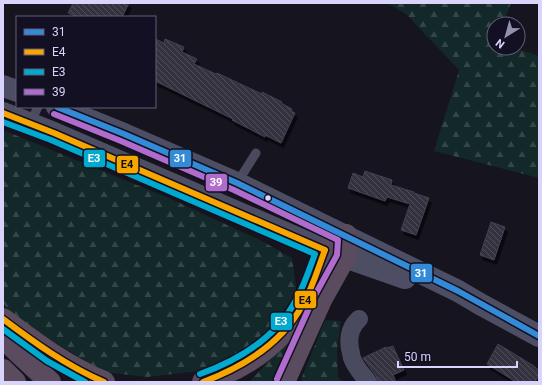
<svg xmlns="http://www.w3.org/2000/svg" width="542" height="385" viewBox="0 0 542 385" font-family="Roboto,sans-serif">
  <defs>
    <pattern id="forest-firs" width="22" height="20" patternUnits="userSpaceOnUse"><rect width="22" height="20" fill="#132828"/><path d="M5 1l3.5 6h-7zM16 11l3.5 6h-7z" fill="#354648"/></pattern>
    <pattern id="building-back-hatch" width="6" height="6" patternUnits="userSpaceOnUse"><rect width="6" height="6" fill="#343240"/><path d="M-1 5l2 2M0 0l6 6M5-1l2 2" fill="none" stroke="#514f5c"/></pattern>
    <filter id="shadow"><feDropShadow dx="2.5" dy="4.5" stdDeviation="0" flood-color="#0009"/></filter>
  </defs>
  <rect width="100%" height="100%" fill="#16141e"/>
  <path fill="url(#forest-firs)" d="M387,3h124l-8,21h-9v24h22l23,8v122l-105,-27 25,-81 -53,-56z
    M3,130l168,69 89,41 32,18 5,36 -36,44 -54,32 -60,7 -44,-5 -86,-53 -14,-16z
    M325,320l16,1 -4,29 1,27 5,5h-43z
    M296,332l-20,50h-30l4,-1z"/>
  <path fill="url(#building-back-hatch)" stroke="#423f51" filter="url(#shadow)" d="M73,3h56l-7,14h-45l-9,-4z
    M155,39l9,4 1,-4 19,8 -2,5 15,7 -3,5 22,10 1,-1 45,21v-2l20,10 -1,1 11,6 -1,2 4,2 -14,30 -16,-8v2l-33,-17 1,-1 -78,-38z
    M365,171l27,9 -1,5 23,7v1l15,5 -13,37 -15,-5 9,-26 -23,-7 -2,4 -37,-13 5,-15 10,4z
    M491,222l14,5 -11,33 -14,-5z
    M498,344l36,22 5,5v4l-4,7h-19l-29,-18z
    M393,346l11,24 -11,5 3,7h-18l-2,-6 -13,-18 23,-11 1,1z"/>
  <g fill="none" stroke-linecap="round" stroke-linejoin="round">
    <path stroke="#4a4a5e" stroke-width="9" d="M30,123l8,-16
      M237,183l19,-30"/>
    <path stroke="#4a4a5e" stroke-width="18" d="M359,319c-9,8 -11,18 -9,30 1,2 1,6 2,9 3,9 11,17 16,24"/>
    <path stroke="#4d4d64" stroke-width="22" d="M3,86l14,5
      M57,107l67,27 113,49 221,108 22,13 59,32
      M3,113l51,20 271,117 80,28"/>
    <path stroke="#5b4b5f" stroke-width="22" d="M3,319c32,24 64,48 101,63
      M3,338l47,44
      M3,370l12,12
      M203,382c46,-15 84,-43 105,-87 5,-11 9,-23 13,-35 1,-3 2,-8 5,-11 4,-5 14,-10 20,-14
      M284,382l37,-82 24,-43 1,-22"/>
    <defs>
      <path id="bus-1" d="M57,107l67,27 113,49 221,108 81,45"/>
      <path id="bus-2" d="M3,113l51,20 271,117c-7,18 -12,37 -22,54 -21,40 -60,63 -100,78
        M3,319c32,24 64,47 101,63"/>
      <path id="bus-3" d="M3,122l48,18 264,114c-6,16 -11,32 -19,46 -20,38 -57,60 -96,74
        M3,329l44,32 38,21"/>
      <path id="bus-4" d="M54,114l67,27 113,49 104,50 -1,15 -23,42 -37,82"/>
    </defs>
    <use href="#bus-1" stroke="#121022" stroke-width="9"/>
    <use href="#bus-2" stroke="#121022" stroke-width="9"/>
    <use href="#bus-3" stroke="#121022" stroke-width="9"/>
    <use href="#bus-4" stroke="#121022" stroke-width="9"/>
    <use href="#bus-1" stroke="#338bd7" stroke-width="6"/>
    <use href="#bus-2" stroke="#f7a600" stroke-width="6"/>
    <use href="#bus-3" stroke="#00a9ce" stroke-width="6"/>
    <use href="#bus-4" stroke="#b06ccc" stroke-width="6"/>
  </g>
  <circle fill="#d8d4fb" stroke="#121022" stroke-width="1.5" cx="268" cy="198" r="3.5"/>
  <g stroke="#121022" stroke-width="1.5">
    <rect x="169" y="149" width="23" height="19" rx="4" fill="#338bd7"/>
    <rect x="83" y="149" width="23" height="19" rx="4" fill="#00a9ce"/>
    <rect x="116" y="155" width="23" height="19" rx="4" fill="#f7a600"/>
    <rect x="205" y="173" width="23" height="19" rx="4" fill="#b06ccc"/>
    <rect x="410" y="263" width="23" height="20" rx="4" fill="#338bd7"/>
    <rect x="294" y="290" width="23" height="19" rx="4" fill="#f7a600"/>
    <rect x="270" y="312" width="23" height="19" rx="4" fill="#00a9ce"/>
  </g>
  <g font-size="11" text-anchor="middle" font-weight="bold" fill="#fff">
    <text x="180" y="162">31</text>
    <text x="94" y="162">E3</text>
    <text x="216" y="186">39</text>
    <text x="421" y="277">31</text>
    <text x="281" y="325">E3</text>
  </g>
  <g font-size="11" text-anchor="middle" font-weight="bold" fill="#111">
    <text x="127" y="168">E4</text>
    <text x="305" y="304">E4</text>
  </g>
  <rect width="542" height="385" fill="none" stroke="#d8d4fb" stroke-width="8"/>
  <rect x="16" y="16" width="140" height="92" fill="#121022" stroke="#615e79"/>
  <rect x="24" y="29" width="20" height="6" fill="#338bd7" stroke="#615e79"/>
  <text x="52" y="36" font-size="12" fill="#d8d4fb">31</text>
  <rect x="24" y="49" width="20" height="6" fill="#f7a600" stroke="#615e79"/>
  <text x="52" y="56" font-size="12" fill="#d8d4fb">E4</text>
  <rect x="24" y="69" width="20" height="6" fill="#00a9ce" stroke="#615e79"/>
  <text x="52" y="76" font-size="12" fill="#d8d4fb">E3</text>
  <rect x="24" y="89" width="20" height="6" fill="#b06ccc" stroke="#615e79"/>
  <text x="52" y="96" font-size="12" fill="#d8d4fb">39</text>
  <g transform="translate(506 36) rotate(217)"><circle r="19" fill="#121022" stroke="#615e79"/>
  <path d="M0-3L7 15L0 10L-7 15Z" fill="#9491ae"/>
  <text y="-6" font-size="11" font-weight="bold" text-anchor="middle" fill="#d8d4fb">N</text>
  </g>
  <path d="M398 361v6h119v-6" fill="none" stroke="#d8d4fb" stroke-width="2"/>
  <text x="404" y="361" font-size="12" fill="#d8d4fb" stroke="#121022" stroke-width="3" paint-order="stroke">50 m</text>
</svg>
